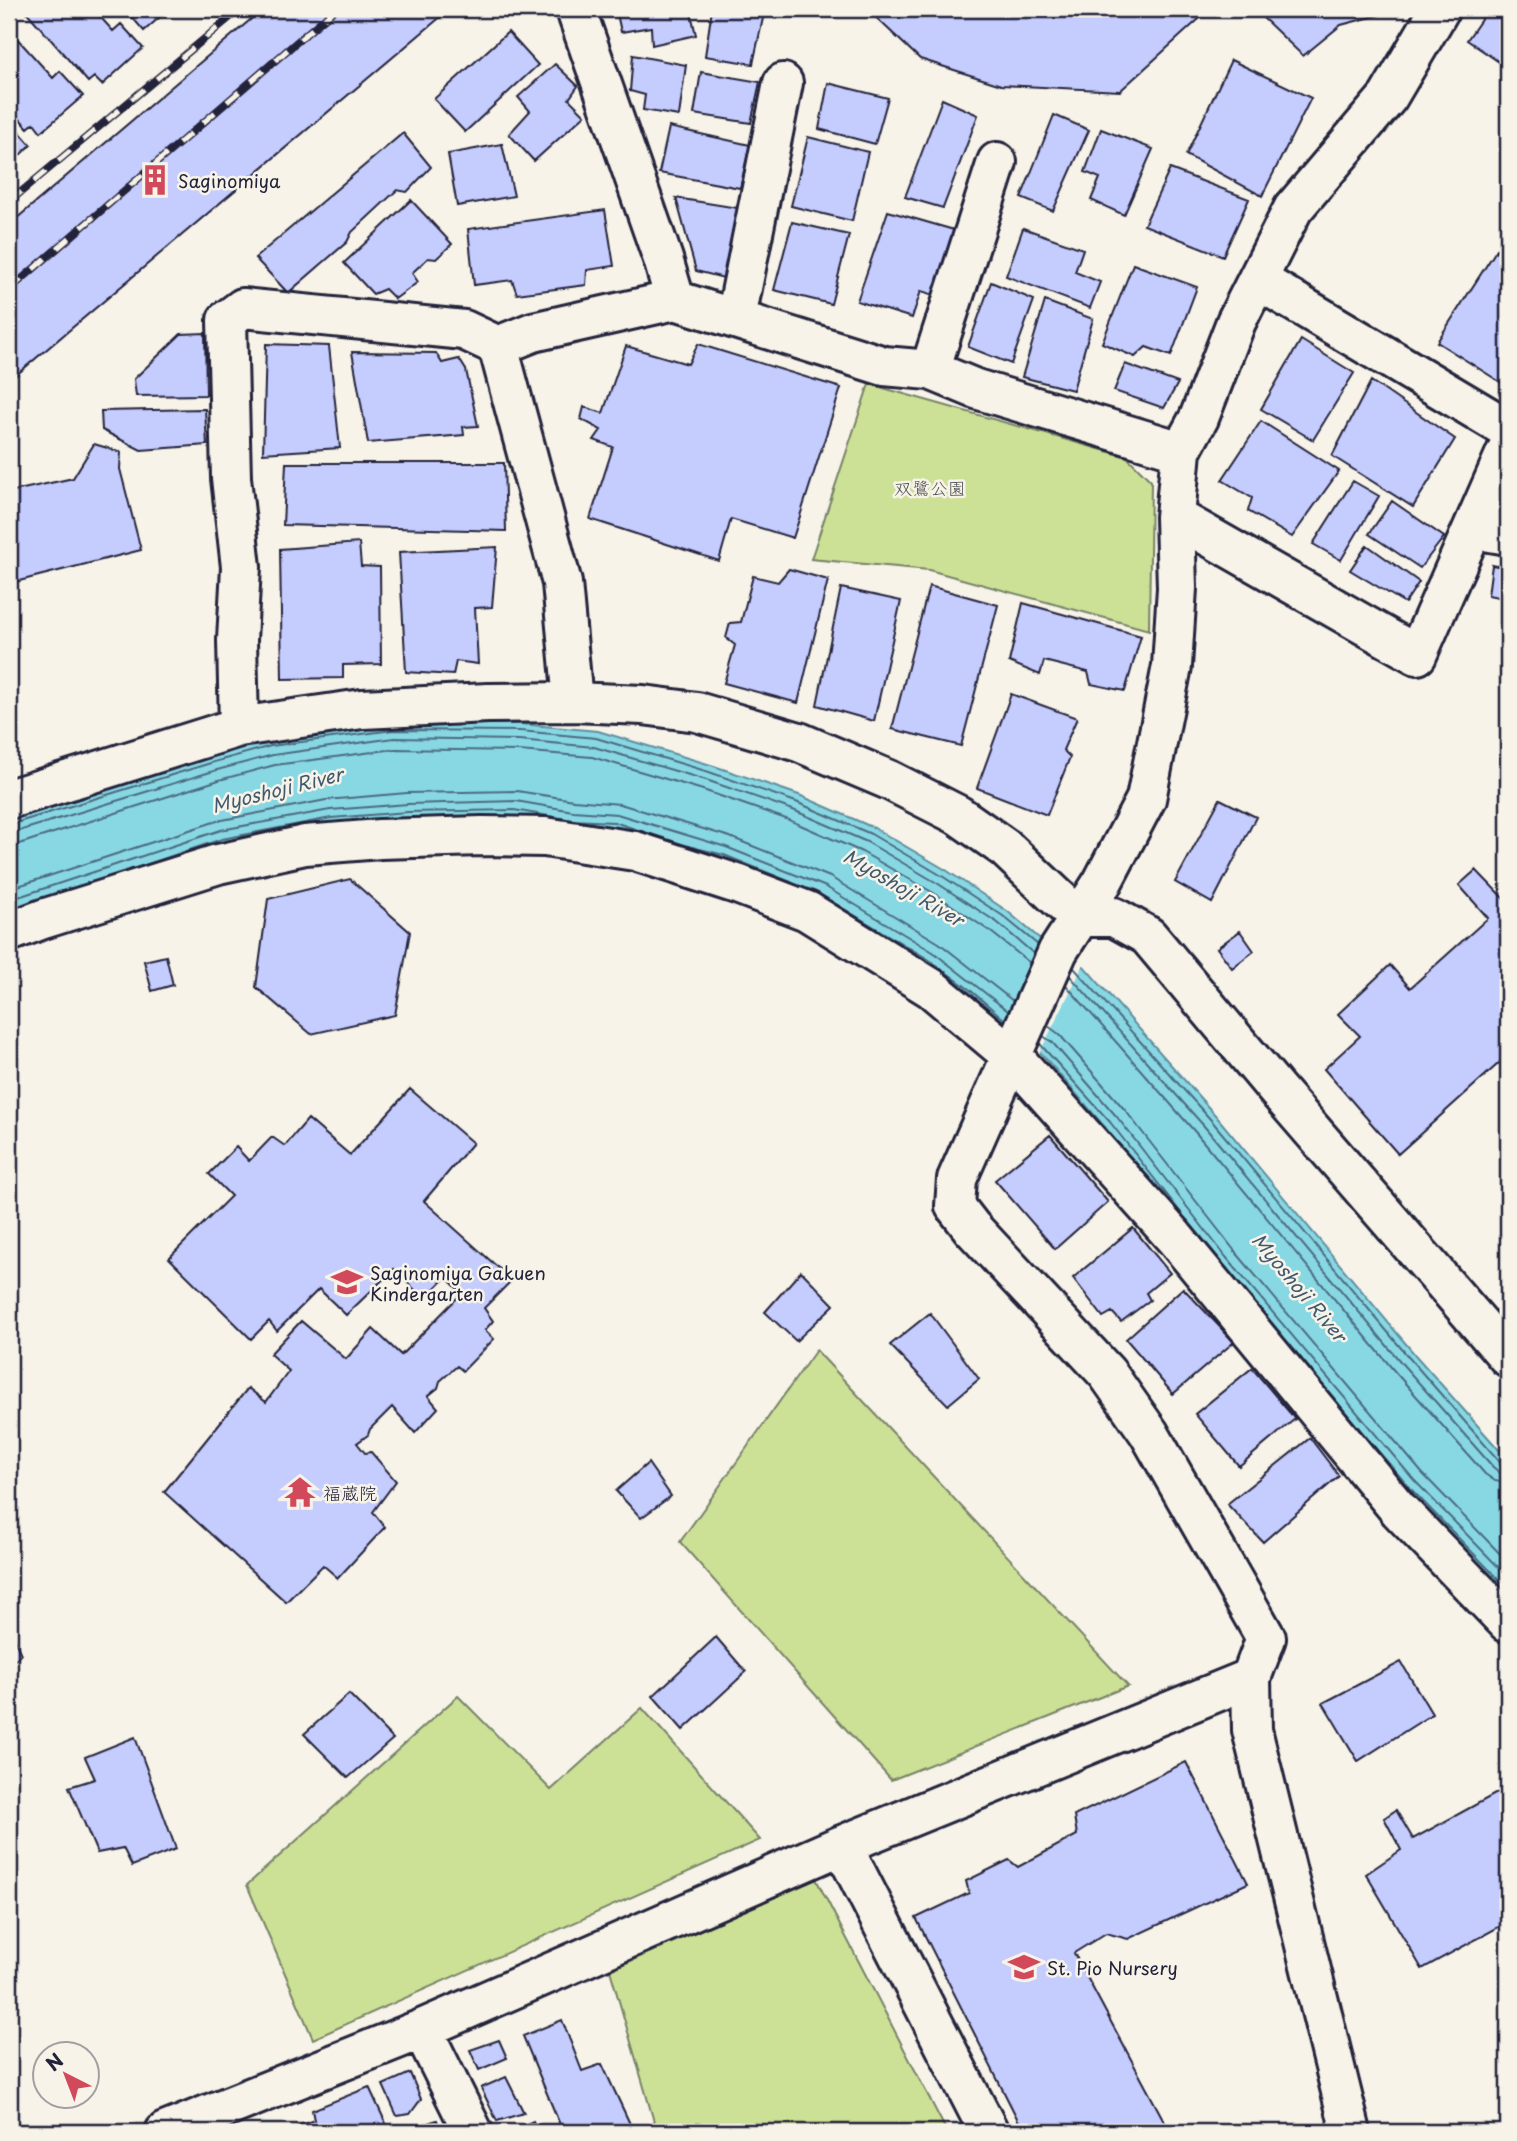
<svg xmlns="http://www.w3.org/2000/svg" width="1517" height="2141" viewBox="0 0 1517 2141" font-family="'Playpen Sans','Klee One',sans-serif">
  <rect width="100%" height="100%" fill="#f7f3e8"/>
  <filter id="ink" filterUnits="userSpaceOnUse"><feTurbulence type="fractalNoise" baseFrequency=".0143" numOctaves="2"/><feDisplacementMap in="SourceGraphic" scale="14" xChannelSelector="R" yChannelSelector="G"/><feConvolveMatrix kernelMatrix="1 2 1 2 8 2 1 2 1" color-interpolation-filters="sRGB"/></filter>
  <g filter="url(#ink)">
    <path fill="#cce196" stroke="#778268" stroke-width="2" d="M869,384l258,73 24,24 -2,149 -220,-60 -118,-11z
      M816,1350l312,336 -237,94 -211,-238z
      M458,1696l93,94 91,-82 118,132 -447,199 -66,-154z
      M816,1879l131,253h-290l-47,-162z"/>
    <path fill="#88d8e4" stroke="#5f8fa0" stroke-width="2" d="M393,723l127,1 78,7 113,34 88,30 75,33 72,42 61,41 32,27 43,26 134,152 200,240 92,104v139l-105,-108 -189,-224 -109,-140 -65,-75 -22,-13 -53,-44 -393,-168 -58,-10 -105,2 -400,97v-97l203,-64 58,-15z"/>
    <path fill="#f7f3e8" d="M1060,948l25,14 -47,94 -21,-14z"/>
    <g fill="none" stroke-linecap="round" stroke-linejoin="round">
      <path stroke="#4b6b7f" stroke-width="2" d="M9,825l205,-63 57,-16 122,-16 127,1 76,7 113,34 87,30 75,32 71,42 61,40 35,29
        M9,834l208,-64 56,-15 121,-17 125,2 75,7 112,33 87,30 74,32 70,41 61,40 36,31
        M680,844l44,11 67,27
        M9,845l10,-1 200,-64 56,-15 120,-16 124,2 73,6 111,33 86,30 73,32 70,40 59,40 39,31
        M127,871l95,-32 109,-21 77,-6 106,-2 58,10 42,2 24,8
        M9,889l208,-68 109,-21 81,-7 110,-2 57,9 46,4 110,33 100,40 109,66 74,58
        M819,894l109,65 41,30 36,31
        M9,900l212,-70 109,-20 78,-6 108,-3 57,10 44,3 109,33 100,40 107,65 75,59
        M1074,968l137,152 200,240 89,102 8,2
        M1070,976l134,150 200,240 89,101 6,5 9,1
        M1066,985l130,148 200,240 89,101 10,7 13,2
        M1048,1026l11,8 66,76 109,140 188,223 86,89
        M1043,1036l9,6 65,75 109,140 188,223 94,97
        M1040,1044l70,78 72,92
        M1344,1411l64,75 100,103"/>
    </g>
    <path fill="#c5ccfe" stroke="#22223b" stroke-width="2" d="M24,9h69l20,22 8,-7 22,24 -41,37 -8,-8 -6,5z
      M125,9h44l-25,22z
      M263,9h187l-441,372v-156z
      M616,9h74l6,26 -44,10 -1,-18 -30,5z
      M712,9h53l-12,55 -48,-8z
      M867,9h343l-90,82 -119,-6 -81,-26z
      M1267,9h118l-6,6 -38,10 -38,31 -43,-41z
      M1507,9h1v59l-41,-28 20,-29 14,7z
      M508,32l30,33 -73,67 -31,-33z
      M13,34l40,44 7,-7 23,25 -42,36 -7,-9 -6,5 -19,-21v-70z
      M633,55l53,10 -7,51 -36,-6 2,-15 -15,-4z
      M1231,60l80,38 -49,98 -76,-41z
      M555,64l23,22 -9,13 16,16 -51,46 -25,-27 21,-23 -12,-14z
      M701,72l59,10 -9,41 -57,-9z
      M828,83l60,15 -13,46 -56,-15z
      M942,99l36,16 -35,93 -38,-11z
      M1054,115l35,15 -36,81 -32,-13z
      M9,120l22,25 -22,20z
      M669,127l81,18 -10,43 -81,-15z
      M1101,129l52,20 -29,66 -33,-15 9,-22 -15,-6z
      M403,133l28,34 -24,25 -10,-2 -45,42 -5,10 -59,51 -33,-35z
      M808,137l60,15 -16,69 -61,-15z
      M502,144l12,52 -57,10 -9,-52z
      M1170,169l79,30 -26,57 -79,-31z
      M676,198l62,10 -14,70 -28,-7z
      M411,200l41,44 -16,15 -8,-1 -16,15 6,9 -23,17 -10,-10 -12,5 -29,-31z
      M605,210l9,56 -27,4 -1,15 -69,9 -5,-14 -38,5 -6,-56z
      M888,211l66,19 -20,65 -13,-4 -9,27 -55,-17z
      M792,222l57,13 -18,69 -57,-14z
      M1023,228l60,21 -8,23 25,10 -10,26 -84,-32z
      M1508,232v155l-71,-45z
      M1133,264l64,23 -26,69 -25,-9 -11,10 -33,-14z
      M991,282l43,18 -23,64 -43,-17z
      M1045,301l48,18 -20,71 -51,-13z
      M205,333l1,62 -70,1 -2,-17 47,-45z
      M1301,340l53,33 -41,67 -52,-31z
      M266,344l63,2 11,102 -77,5z
      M698,344l143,44 -48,150 -62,-19 -12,42 -129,-42 23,-72 -19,-7 7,-10 -20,-11 3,-12 19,6 23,-67 62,18z
      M352,352l84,1 6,10 17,-4 7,11 12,56 -15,1 1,8 -96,8z
      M1125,364l53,19 -14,25 -50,-17z
      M1371,381l84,58 -42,68 -81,-51z
      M205,409l2,36 -66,5 -39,-20 -1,-19z
      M1261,421l78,50 -47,66 -44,-26 4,-13 -30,-18z
      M94,444l27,8 -1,17 21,81 -126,32 -6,-15v-9l6,-7 -6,-23v-36l64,-14z
      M286,463h218l2,68 -223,-6z
      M1353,481l26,15 -38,64 -28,-16z
      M1392,501l52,36 -24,31 -51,-34z
      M359,543l2,23 19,1 1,97 -38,1v13l-61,1 -2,-130z
      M1367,545l52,37 -14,21 -55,-33z
      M497,547l-5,60 -17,1 3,56 -22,-3 -3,14 -47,-3 -7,-120z
      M1492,565l16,3v31l-20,-4z
      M789,569l39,11 -30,123 -74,-20 11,-38 -9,-7 4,-15 11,-1 12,-46 25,6z
      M929,586l69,19 -37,141 -69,-17z
      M841,588l60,13 -27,120 -57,-16z
      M1023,603l118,33 -16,55 -34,-7 -3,-12 -44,-11 -4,14 -31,-13z
      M1011,694l66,24 -14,32 7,7 -23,58 -70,-27z
      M1220,799l36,18 -44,86 -37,-21z
      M1476,870l32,33v152l-110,99 -74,-85 36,-33 -22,-22 52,-49 20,23 78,-70 -29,-33z
      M350,879l60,53 -15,83 -84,19 -55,-47 12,-88z
      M1240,931l14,20 -22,17 -15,-20z
      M166,956l7,29 -21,6 -8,-30z
      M410,1089l63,54 -49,58 88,79 -28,28 9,13 -8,9 9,9 -31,32 -6,-5 -17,15 -2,7 -10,8 10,12 -23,25 -23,-26 -22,22 -2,6 -11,8 8,10 6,-1 25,29 -23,31 12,15 -47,51 -15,-13 -37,37 -122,-110 84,-104 18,14 23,-31 -19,-17 31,-33 45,38 27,-30 28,26 61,-62 -16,-16 -22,22 -30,-30 -48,46 -27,-26 -42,42 -8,-10 -18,18 -82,-81 62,-62 -22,-22 27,-27 13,14 23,-24 13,9 23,-27 42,36z
      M1050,1135l58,67 -53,47 -60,-69z
      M1133,1228l37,45 -24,20 4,7 -29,22 -9,-10 -9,5 -30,-39z
      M801,1271l33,34 -38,36 -31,-29z
      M1183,1288l51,54 -61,52 -47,-55z
      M930,1313l49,66 -31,26 -58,-60z
      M1252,1368l43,51 -56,47 -44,-52z
      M1310,1438l29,38 -76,66 -36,-38z
      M648,1463l23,33 -30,22 -25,-27z
      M9,1628l12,26 -12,12z
      M716,1637l30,35 -63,58 -30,-34z
      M1401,1662l31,52 -74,47 -35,-58z
      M349,1694l44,45 -45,39 -44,-44z
      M135,1737l41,112 -44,17 -9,-18 -26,5 -28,-66 26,-8 -10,-22z
      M1186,1762l62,121 -120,56 -22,-6 -32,20 96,179h-146l-108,-214 53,-25 -3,-12 43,-21 9,7 59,-32 -3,-19z
      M1508,1787v135l-86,47 -56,-95 35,-24 -17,-32 12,-8 17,29z
      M562,2020l20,51 20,-7 28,60 -16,5 1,3h-52l-40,-96z
      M499,2040l8,18 -28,12 -9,-20z
      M410,2073l11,26 -11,15 -13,2 -14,-31z
      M506,2077l18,36 -27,8 -16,-33z
      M369,2087l21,45h-100l-2,-2 26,-10 -2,-10z
      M437,2120l4,12h-27l-2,-4z
      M533,2121l5,11h-29z"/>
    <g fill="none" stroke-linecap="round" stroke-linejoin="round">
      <defs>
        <path id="minor" d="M578,16l85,243 12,41
          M1258,280l250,149
          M736,318l47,-235
          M498,346l64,237 11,119
          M930,370l67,-208
          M1175,517l242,138 91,-207
          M1473,529l35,6
          M239,727l-2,-87 4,-73 -10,-89 -4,-158 16,-12 221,22 34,16 35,-14 142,-32 209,66 46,4 46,19 205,62
          M9,799l230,-72 123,-18 126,-6 85,-1 70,3 54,7 102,30 90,38 69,35 47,33 73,69h36l34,19 129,154 231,267
          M9,932l34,-13 175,-55 87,-19 75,-6 102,-3 63,1 90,14 102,33 70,27 124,77 82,69 161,180 225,273 109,113
          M842,1845l147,287
          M422,2029l51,103
          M165,2132l257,-103 420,-184 409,-167
          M1351,2132l-99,-402 -1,-52 15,-40 -117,-205 -42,-60 -135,-145 -17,-22 2,-27 101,-228 44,-68 44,-84 26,-133 5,-78 -2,-71 6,-66 18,-33 37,-96 57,-113 95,-112 52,-88"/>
      </defs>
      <use href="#minor" stroke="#22223b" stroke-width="44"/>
      <use href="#minor" stroke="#f7f3e8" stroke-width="38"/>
      <defs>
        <path id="rail" d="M9,202l231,-193
          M9,290l326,-281"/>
      </defs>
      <use href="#rail" stroke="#22223b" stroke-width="8"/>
      <use href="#rail" stroke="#f7f3e8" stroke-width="5" stroke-dasharray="16" stroke-linecap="butt"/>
    </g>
  </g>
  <defs>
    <symbol id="building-bare" viewBox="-9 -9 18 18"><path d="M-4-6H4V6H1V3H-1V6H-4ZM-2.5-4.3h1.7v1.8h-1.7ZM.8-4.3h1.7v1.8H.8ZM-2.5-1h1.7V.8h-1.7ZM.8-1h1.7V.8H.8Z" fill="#d1495b" stroke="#f7f3e8" stroke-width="2.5" paint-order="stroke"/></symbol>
    <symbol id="school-bare" viewBox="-9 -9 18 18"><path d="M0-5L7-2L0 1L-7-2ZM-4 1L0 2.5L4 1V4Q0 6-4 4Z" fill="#d1495b" stroke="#f7f3e8" stroke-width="2.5" paint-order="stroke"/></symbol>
    <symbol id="temple-bare" viewBox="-9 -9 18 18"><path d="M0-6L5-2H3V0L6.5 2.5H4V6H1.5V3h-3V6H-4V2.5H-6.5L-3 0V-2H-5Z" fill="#d1495b" stroke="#f7f3e8" stroke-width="2.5" paint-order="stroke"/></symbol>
  </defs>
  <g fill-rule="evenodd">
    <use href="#building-bare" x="133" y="158" width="44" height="44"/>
    <use href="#school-bare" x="325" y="1260" width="44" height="44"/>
    <use href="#temple-bare" x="278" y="1470" width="44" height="44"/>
    <use href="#school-bare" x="1002" y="1945" width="44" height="44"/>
  </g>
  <g text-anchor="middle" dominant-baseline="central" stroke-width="5" stroke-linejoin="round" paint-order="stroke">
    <g font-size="18" fill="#22223b" stroke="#f7f3e8" text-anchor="start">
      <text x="178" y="180">Saginomiya</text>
      <text x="370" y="1272">Saginomiya Gakuen<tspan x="370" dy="21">Kindergarten</tspan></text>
      <text x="323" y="1492">福蔵院</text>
      <text x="1047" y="1967">St. Pio Nursery</text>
    </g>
    <g font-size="18" fill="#4c5252" stroke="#f7f3e8">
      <text x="930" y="487">双鷺公園</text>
    </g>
    <g font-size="19" font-style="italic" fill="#41596e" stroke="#f7f3e8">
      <text transform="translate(277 789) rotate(-14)">Myoshoji River</text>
      <text transform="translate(904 887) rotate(30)">Myoshoji River</text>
      <text transform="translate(1300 1287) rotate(50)">Myoshoji River</text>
    </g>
  </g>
  <rect width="1517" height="2141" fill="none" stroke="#f7f3e8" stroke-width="35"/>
  <rect x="18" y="18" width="1482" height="2106" fill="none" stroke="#22223b" stroke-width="2.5" filter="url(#ink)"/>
  <g transform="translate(66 2075) rotate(318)"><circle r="33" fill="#f7f3e8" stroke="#a29fa3" stroke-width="2"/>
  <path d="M0-5L12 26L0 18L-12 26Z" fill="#d1495b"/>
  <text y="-10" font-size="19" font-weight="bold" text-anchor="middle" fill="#22223b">N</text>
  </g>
</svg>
